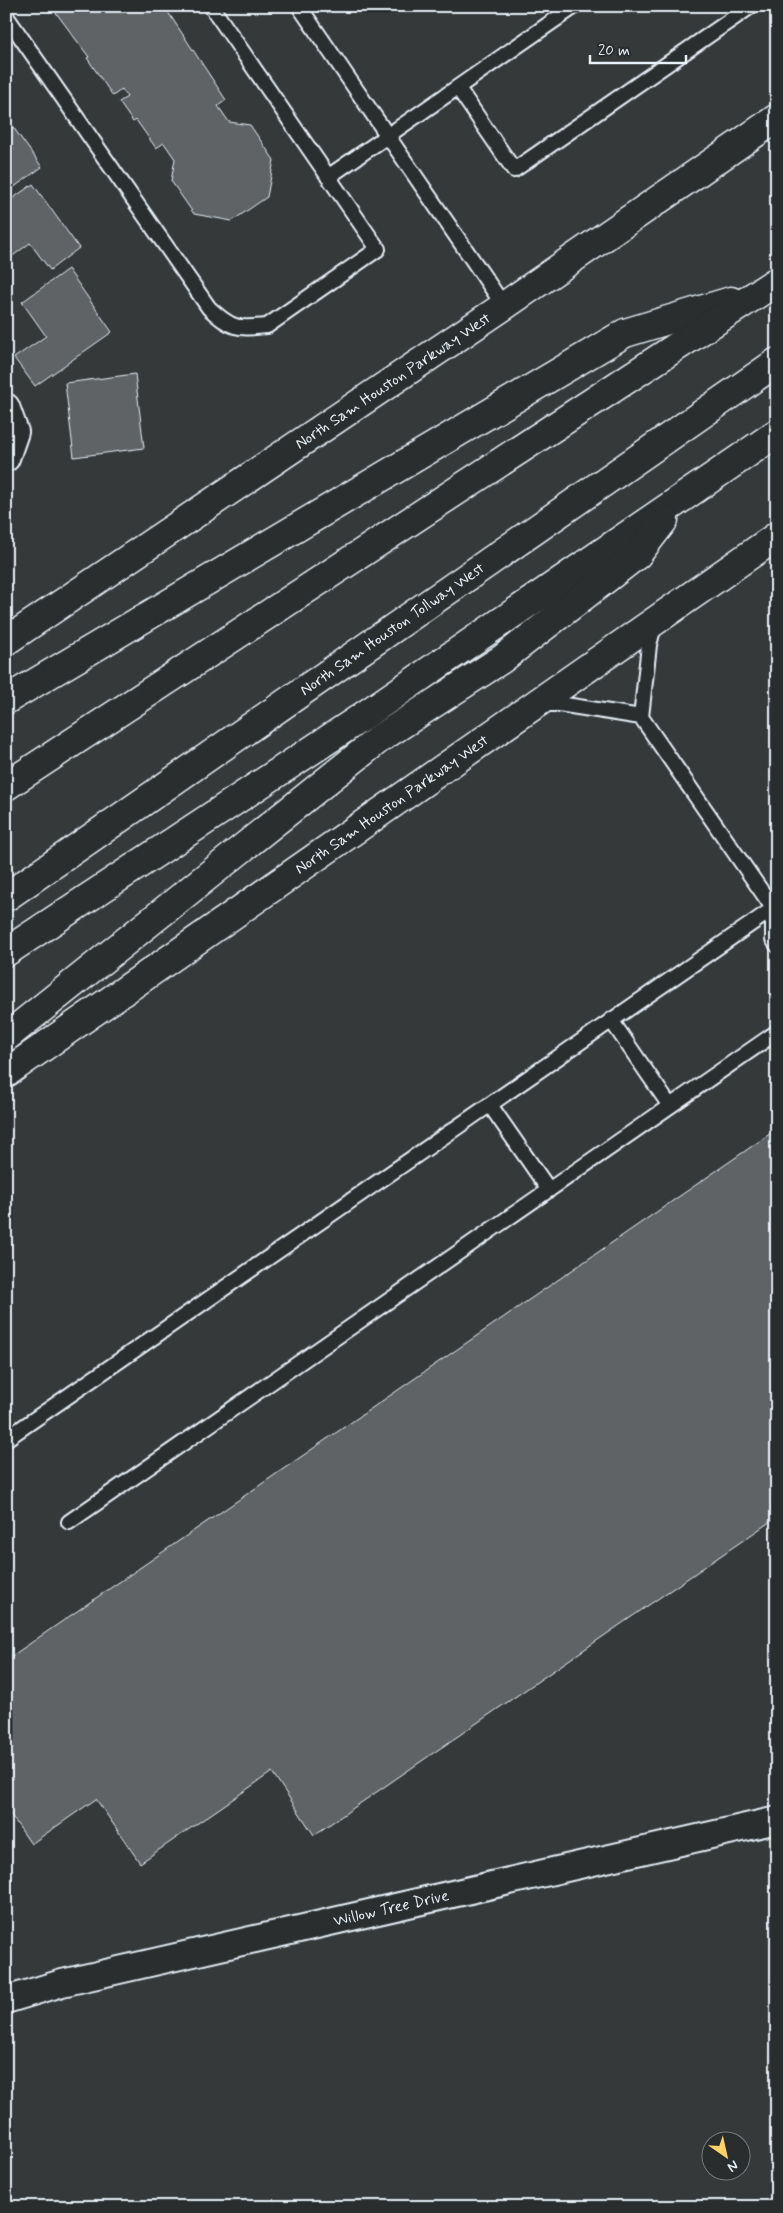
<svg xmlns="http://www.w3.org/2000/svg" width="783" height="2213" viewBox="0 0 783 2213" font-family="Mynerve,sans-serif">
  <rect width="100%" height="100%" fill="#35393a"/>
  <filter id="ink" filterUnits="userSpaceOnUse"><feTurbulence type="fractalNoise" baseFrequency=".02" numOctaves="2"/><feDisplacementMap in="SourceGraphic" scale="10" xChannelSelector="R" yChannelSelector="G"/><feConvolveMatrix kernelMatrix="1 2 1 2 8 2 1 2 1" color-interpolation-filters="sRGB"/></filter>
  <g filter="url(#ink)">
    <path fill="#5f6365" stroke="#e8f1f8" d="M51,6h113l62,94 -8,6 11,16 21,3 24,35 -7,37 -35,24 -38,-7 -23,-33 4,-22 -11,-16 -8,5 -20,-28 -3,2 -14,-20 8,-5 -5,-8 -9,7 -26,-38 2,-1z
      M13,127l29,40 -36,26v-61z
      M33,184l46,64 -29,22 -20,-27 -24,18v-58z
      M68,269l44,63 -77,54 -21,-28 32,-22 -24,-34z
      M135,374l9,74 -70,9 -9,-74z
      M777,1129v388l-463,318 -42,-63 -132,91 -44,-64 -65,45 -25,-36v-148z"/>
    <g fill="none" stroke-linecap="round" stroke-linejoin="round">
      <defs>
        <path id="lane" d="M299,6l205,300
          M6,16l203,292c23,21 27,21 58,18l111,-77 -167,-243
          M458,88l56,82 237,-164
          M328,177l247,-171
          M542,704h17l82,13 8,-72 6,-23
          M641,717l132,191v31l4,6
          M611,1020l59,86
          M490,1105l59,85
          M6,1439l771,-533
          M69,1522l708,-490"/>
        <g id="street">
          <path d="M6,407l9,25 -9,26"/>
          <path id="s1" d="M6,2000l56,-17 715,-163"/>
        </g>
        <g id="secondary">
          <path id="s2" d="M6,641l498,-335 273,-188"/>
          <path id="s3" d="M6,1073l771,-537"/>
        </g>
        <g id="highway">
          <path d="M6,700l619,-367 106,-32"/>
          <path d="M6,786l771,-505"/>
          <path id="s4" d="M6,897l771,-535"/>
          <path d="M6,952l350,-231 421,-288"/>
          <path d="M6,1037l373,-298 123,-80 135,-104 27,-35"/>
        </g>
      </defs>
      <use href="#lane" stroke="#e8f1f8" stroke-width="18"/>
      <use href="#street" stroke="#e8f1f8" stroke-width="30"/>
      <use href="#secondary" stroke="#e8f1f8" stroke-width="31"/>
      <use href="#highway" stroke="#e8f1f8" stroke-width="31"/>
      <use href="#lane" stroke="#2a2d2e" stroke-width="14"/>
      <use href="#street" stroke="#2a2d2e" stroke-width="26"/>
      <use href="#secondary" stroke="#2a2d2e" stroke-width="28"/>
      <use href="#highway" stroke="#2a2d2e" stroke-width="28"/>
    </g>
  </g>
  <g text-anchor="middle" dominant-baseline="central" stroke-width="4" stroke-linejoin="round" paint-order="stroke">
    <g font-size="16" fill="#e8f1f8" stroke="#2a2d2e">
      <text stroke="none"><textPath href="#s2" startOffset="466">North Sam Houston Parkway West</textPath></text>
      <text stroke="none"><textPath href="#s4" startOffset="470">North Sam Houston Tollway West</textPath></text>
      <text stroke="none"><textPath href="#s3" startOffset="470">North Sam Houston Parkway West</textPath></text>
      <text stroke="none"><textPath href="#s1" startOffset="396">Willow Tree Drive</textPath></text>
    </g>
  </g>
  <rect width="783" height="2213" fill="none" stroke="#2a2d2e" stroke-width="25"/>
  <rect x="12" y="12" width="758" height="2188" fill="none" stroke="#e8f1f8" stroke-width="2" filter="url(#ink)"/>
  <g transform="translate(726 2156) rotate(146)"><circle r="24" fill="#2a2d2e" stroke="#767b7f"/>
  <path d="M0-4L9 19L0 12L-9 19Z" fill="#ffd166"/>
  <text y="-8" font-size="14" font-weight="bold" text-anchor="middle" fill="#e8f1f8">N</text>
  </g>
  <path d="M590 55v8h96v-8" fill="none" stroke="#e8f1f8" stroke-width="2.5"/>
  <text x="598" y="55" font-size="15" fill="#e8f1f8" stroke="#2a2d2e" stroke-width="4" paint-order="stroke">20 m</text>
</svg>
